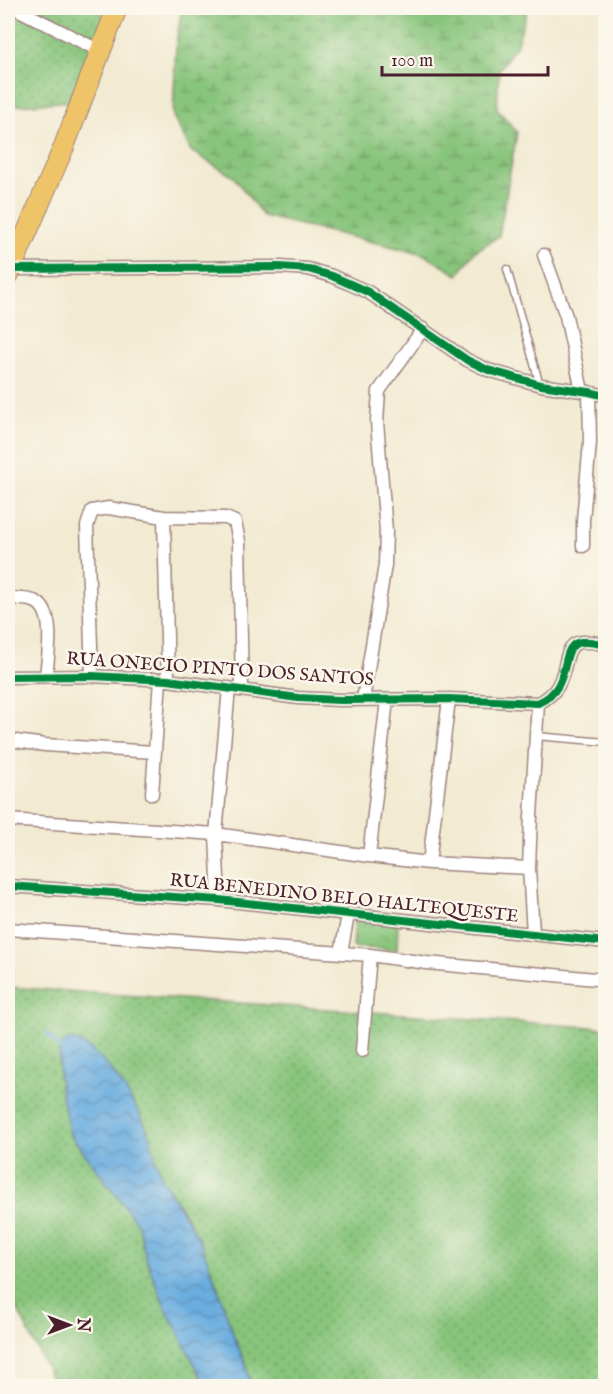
<svg xmlns="http://www.w3.org/2000/svg" width="613" height="1394" viewBox="0 0 613 1394" font-family="'IM FELL English',serif">
  <defs>
    <pattern id="grass-dots" width="8" height="8" patternUnits="userSpaceOnUse" patternTransform="scale(1.5)"><rect width="8" height="8" fill="#88c57b"/><path d="M2 2h.1M6 6h.1" fill="none" stroke="#719f65" stroke-width="1.8" stroke-linecap="round"/></pattern>
    <pattern id="wetland-marsh" width="20" height="14" patternUnits="userSpaceOnUse" patternTransform="scale(1.5)"><rect width="20" height="14" fill="#88c57b"/><path d="M1 5h8M5 5V1M11 12h8M15 12V8" fill="none" stroke="#719f65"/></pattern>
    <pattern id="park-crowns" width="20" height="18" patternUnits="userSpaceOnUse" patternTransform="scale(1.5)"><rect width="20" height="18" fill="#88c57b"/><path d="M2 6a3 3 0 1 1 6 0M12 15a3 3 0 1 1 6 0" fill="none" stroke="#719f65"/></pattern>
    <pattern id="water-waves" width="16" height="10" patternUnits="userSpaceOnUse" patternTransform="scale(1.5)"><rect width="16" height="10" fill="#6baddf"/><path d="M0 5q4-4 8 0t8 0" fill="none" stroke="#5a8cb5"/></pattern>
  </defs>
  <rect width="100%" height="100%" fill="#fbf7ec"/>
  <filter id="ink" filterUnits="userSpaceOnUse"><feTurbulence type="fractalNoise" baseFrequency=".0167" numOctaves="2"/><feDisplacementMap in="SourceGraphic" scale="12" xChannelSelector="R" yChannelSelector="G"/><feConvolveMatrix kernelMatrix="1 2 1 2 8 2 1 2 1" color-interpolation-filters="sRGB"/></filter>
  <filter id="wash" filterUnits="userSpaceOnUse"><feTurbulence type="fractalNoise" baseFrequency=".008" numOctaves="4" result="noise"/><feDisplacementMap in="SourceGraphic" scale="24" xChannelSelector="R" yChannelSelector="G"/><feGaussianBlur stdDeviation="1.35" result="paint"/><feColorMatrix in="noise" values="0 0 0 0 0 0 0 0 0 0 0 0 0 0 0 0 0 1.4 0 .05"/><feComposite in="paint" operator="in"/></filter>
  <g filter="url(#wash)">
    <rect width="100%" height="100%" fill="#f2ead1"/>
    <path fill="url(#grass-dots)" stroke="#697253" stroke-width="1.5" d="M8,8h101l-36,93 -65,5z
      M8,987l597,41v358h-356l-3,-23 -11,-22 -23,-70 -25,-54 -25,-38 -7,-18 -7,-30 -89,-73 2,35 9,41 68,90 8,34 18,47 42,81h-151l-47,-96z"/>
    <path fill="url(#wetland-marsh)" stroke="#697253" stroke-width="1.5" d="M182,8h346l-12,38 -17,24 -2,39 20,23 -18,104 -25,16 -16,23 -35,-21 -160,-38 -29,-39 -43,-26 -18,-35 3,-72z"/>
    <path fill="url(#park-crowns)" stroke="#697253" stroke-width="1.5" d="M355,919l43,4 -1,27 -44,-3z"/>
    <path fill="url(#water-waves)" stroke="#5a6685" stroke-width="1.5" d="M68,1039c33,5 66,62 79,90 7,15 7,33 15,48 10,22 26,41 37,63 15,32 24,66 36,99 6,17 15,28 14,47h-43l-42,-81 -18,-47 -8,-34 -68,-90 -9,-41 -2,-20 1,-26z"/>
    <g fill="none" stroke-linecap="round" stroke-linejoin="round">
      <path stroke="#6baddf" stroke-width="3" d="M46,1033l15,16"/>
    </g>
  </g>
  <g filter="url(#ink)">
    <g fill="none" stroke-linecap="round" stroke-linejoin="round">
      <defs>
        <path id="lane" d="M507,269l33,116
          M536,736l70,6"/>
        <path id="street" d="M15,8l85,43
          M544,255l22,61 16,75
          M11,269l269,-2 28,2 24,7 36,16 99,68 21,10 53,15 48,7 17,4
          M164,517l4,163
          M583,546v-26l7,-78 -1,-50
          M8,598c9,1 20,0 28,4 20,10 12,55 10,73
          M92,676l-5,-150 5,-15 17,-3 55,9 62,1 9,4 4,19 3,148
          M8,677l84,-1 76,4 130,18 42,2 109,-1 89,4c35,-15 21,-53 39,-60 9,-3 20,0 29,2
          M363,700l22,-135 1,-34 -9,-109 2,-31 44,-62
          M8,740l37,5 109,7
          M152,794l8,-114
          M8,820l208,14 153,22 60,7 100,5
          M369,856l18,-156
          M429,863l20,-164
          M8,886l211,14 387,42
          M219,900l-3,-66 13,-146
          M8,929l362,26 57,8 179,17
          M533,933l-4,-65 2,-52 7,-113
          M341,953l7,-38
          M362,1051l8,-96"/>
        <path id="primary" d="M8,276l55,-127 54,-141"/>
      </defs>
      <use href="#lane" stroke="#9e847e" stroke-width="9"/>
      <use href="#street" stroke="#9e847e" stroke-width="15"/>
      <use href="#primary" stroke="#9e847e" stroke-width="22"/>
      <use href="#lane" stroke="#fff" stroke-width="6"/>
      <use href="#street" stroke="#fff" stroke-width="12"/>
      <use href="#primary" stroke="#efc469" stroke-width="20"/>
      <defs>
        <path id="cycleway" d="M11,269l269,-2 28,2 24,7 36,16 99,68 21,10 53,15 48,7 17,4
          M8,677l84,-1 76,4 130,18 42,2 109,-1 89,4c35,-15 21,-53 39,-60 9,-3 20,0 29,2
          M8,886l211,14 387,42"/>
      </defs>
      <use href="#cycleway" stroke="#fbf7ec" stroke-width="11"/>
      <use href="#cycleway" stroke="#00873e" stroke-width="8"/>
    </g>
  </g>
  <g text-anchor="middle" dominant-baseline="central" stroke-width="5" stroke-linejoin="round" paint-order="stroke">
    <g font-size="18" fill="#4a1f2b" stroke="#fbf7ec">
      <text transform="translate(220 670) rotate(4)">RUA ONECIO PINTO DOS SANTOS</text>
      <text transform="translate(344 899) rotate(6)">RUA BENEDINO BELO HALTEQUESTE</text>
    </g>
  </g>
  <rect width="613" height="1394" fill="none" stroke="#fbf7ec" stroke-width="30"/>
  <g transform="translate(69 1325) rotate(90)" stroke="#fbf7ec" stroke-width="4.5" paint-order="stroke">
  <path d="M0-4.5L10 22L0 15L-10 22Z" fill="#4a1f2b"/>
  <text y="-9" font-size="16" font-weight="bold" text-anchor="middle" fill="#4a1f2b">N</text>
  </g>
  <path d="M382 66v9h166v-9" fill="none" stroke="#4a1f2b" stroke-width="3"/>
  <text x="391" y="66" font-size="18" fill="#4a1f2b" stroke="#fbf7ec" stroke-width="4.5" paint-order="stroke">100 m</text>
</svg>
